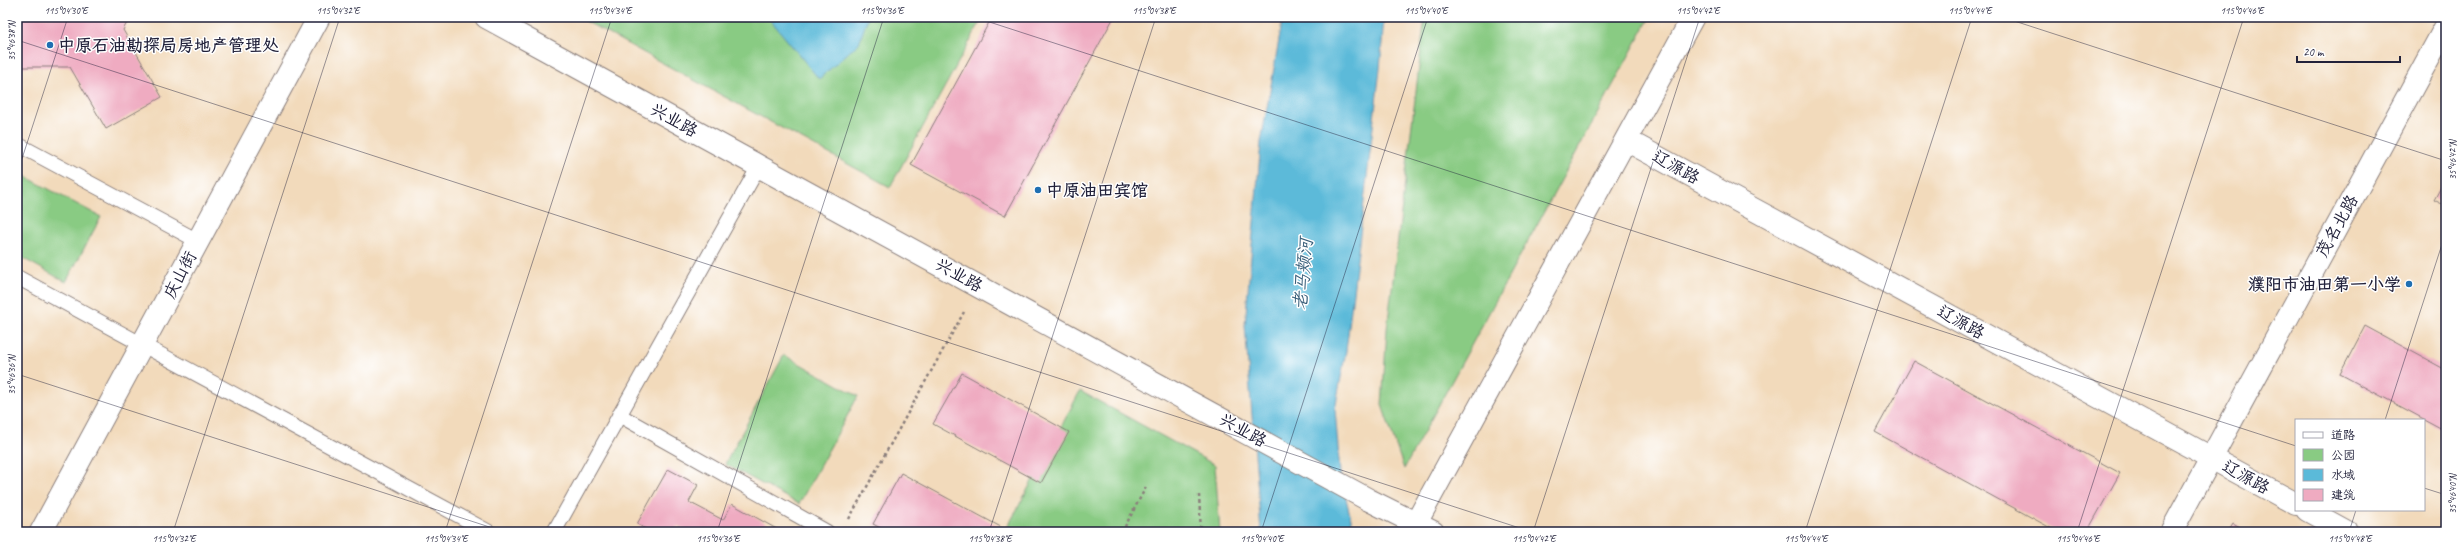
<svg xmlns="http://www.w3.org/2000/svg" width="2463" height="549" viewBox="0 0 2463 549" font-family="Caveat,'LXGW WenKai TC',sans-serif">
  <rect width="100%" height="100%" fill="#fff"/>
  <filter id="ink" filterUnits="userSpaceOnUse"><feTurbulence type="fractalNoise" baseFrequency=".025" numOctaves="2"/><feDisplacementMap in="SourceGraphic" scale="8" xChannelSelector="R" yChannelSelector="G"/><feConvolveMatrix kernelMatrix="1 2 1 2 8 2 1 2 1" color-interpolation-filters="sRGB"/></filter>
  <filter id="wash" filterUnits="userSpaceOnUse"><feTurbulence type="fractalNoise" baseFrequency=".012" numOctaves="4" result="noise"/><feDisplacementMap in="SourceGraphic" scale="16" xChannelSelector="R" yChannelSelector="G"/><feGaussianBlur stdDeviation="0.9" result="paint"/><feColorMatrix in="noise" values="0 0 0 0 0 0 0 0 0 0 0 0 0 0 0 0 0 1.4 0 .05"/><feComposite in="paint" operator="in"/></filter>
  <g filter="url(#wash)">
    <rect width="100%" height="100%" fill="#f2dabb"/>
    <path fill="#89cb83" stroke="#56765f" d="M578,17h405l-93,170z
      M1425,17h225l-246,452 -22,-64 5,-76z
      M17,172l84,45 -35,65 -49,-27z
      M784,355l74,41 -59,108 -74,-40z
      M1080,391l135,74 5,67h-215z"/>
    <path fill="#5bbad9" stroke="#3e6e8a" d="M768,17h100l-9,26 -40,36z
      M1283,17h101l-4,52 -34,282 -11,58 5,64 14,59h-93l-16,-207 16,-183z"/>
    <g id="blocks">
      <path fill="#efabc1" d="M17,17h113l-7,13 39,67 -56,32 -36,-62h-53z
        M992,17h122l-109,199 -94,-51z
        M2446,178v28l-12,-6z
        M2365,326l81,44v61l-106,-57z
        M1914,361l206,112 -33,59h-29l-183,-100z
        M962,373l107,59 -28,51 -108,-59z
        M668,469l30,16 -9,17 34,18 9,-16 50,28h-93l-11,-6 -4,6h-23l-14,-8z
        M901,473l109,59h-122l-15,-8z
        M2233,524l14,8h-19z"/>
    </g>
  </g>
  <g filter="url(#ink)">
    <use href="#blocks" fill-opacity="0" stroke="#8a7e7b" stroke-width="1"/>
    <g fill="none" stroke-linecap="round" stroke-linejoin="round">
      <defs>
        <path id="service" d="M17,144l181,97
          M17,277l472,255
          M619,415l208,117
          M554,532l205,-366"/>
        <path id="minor" d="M486,17l883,483 64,32
          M1626,140l670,364
          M2307,510l40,22
          M1416,523l277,-506
          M41,532l278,-515"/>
        <path id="tertiary" d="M2171,532l275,-506"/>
      </defs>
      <use href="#service" stroke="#8a7e7b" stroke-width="16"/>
      <use href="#minor" stroke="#8a7e7b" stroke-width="24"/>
      <use href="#tertiary" stroke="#8a7e7b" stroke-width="24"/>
      <path stroke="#8a7e7b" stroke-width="2.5" stroke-dasharray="3 3" stroke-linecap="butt" d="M1199,495l2,37
        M849,519l115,-207
        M1122,532l24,-45"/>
      <use href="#service" stroke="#fff" stroke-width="14"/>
      <use href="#minor" stroke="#fff" stroke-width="22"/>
      <use href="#tertiary" stroke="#fff" stroke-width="22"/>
    </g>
  </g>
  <path fill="none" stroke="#22223b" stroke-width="1" stroke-opacity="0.45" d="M974,17l1322,429M2002,17l444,144M17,40l1515,492M17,174l51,-157M17,374l488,158M2385,420l61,-188M2424,488l22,7M173,532l167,-515M445,532l167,-515M717,532l167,-515M989,532l167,-515M1261,532l167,-515M1533,532l167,-515M1805,532l167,-515M2077,532l167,-515M2349,532l7,-22"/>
  <g fill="#1f6fb2" stroke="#fff" stroke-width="1.5">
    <circle cx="50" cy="45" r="4"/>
    <circle cx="1038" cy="190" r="4"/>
    <circle cx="2409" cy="284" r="4"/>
  </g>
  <g text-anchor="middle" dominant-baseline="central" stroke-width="3" stroke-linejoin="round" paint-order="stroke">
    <g font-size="17" font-weight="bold" fill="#22223b" stroke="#fff" text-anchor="start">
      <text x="58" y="45">中原石油勘探局房地产管理处</text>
      <text x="1046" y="190">中原油田宾馆</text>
      <text x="2401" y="284" text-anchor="end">濮阳市油田第一小学</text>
    </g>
    <g font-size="17" fill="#22223b" stroke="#fff">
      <text transform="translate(674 120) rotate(29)">兴业路</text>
      <text transform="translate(1676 167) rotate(29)">辽源路</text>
      <text transform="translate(2337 226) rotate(-61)">茂名北路</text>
      <text transform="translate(180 275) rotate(-62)">庆山街</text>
      <text transform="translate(959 275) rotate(29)">兴业路</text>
      <text transform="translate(1961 322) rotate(29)">辽源路</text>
      <text transform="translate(1243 430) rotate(29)">兴业路</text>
      <text transform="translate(2246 477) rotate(29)">辽源路</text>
    </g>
    <g font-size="18" font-style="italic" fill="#395f7a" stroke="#fff">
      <text transform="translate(1303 274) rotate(-85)">老马颊河</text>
    </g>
  </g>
  <rect width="2463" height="549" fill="none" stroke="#fff" stroke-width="44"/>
  <rect x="2295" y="419" width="130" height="92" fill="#ffffff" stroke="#a7a7b1"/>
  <rect x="2303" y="432" width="20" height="6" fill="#ffffff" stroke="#a7a7b1"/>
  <text x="2331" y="439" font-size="12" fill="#22223b">道路</text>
  <rect x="2303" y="449" width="20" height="12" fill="#89cb83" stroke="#a7a7b1"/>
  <text x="2331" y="459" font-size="12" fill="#22223b">公园</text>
  <rect x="2303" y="469" width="20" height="12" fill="#5bbad9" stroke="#a7a7b1"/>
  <text x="2331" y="479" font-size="12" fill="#22223b">水域</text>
  <rect x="2303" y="489" width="20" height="12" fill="#efabc1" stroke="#a7a7b1"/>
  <text x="2331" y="499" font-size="12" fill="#22223b">建筑</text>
  <path d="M2297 56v6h103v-6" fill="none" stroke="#22223b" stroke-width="2"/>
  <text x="2303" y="56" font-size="12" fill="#22223b" stroke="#ffffff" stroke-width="3" paint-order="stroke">20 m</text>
  <rect x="22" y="22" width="2419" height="505" fill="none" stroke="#22223b" stroke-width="1.5"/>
  <g font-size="10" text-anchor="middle" fill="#22223b">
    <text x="66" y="14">115°04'30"E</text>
    <text x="338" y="14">115°04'32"E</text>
    <text x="610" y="14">115°04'34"E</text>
    <text x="882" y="14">115°04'36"E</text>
    <text x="1154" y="14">115°04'38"E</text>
    <text x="1426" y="14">115°04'40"E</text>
    <text x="1698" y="14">115°04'42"E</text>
    <text x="1970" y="14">115°04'44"E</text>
    <text x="2242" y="14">115°04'46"E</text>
    <text transform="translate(11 41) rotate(-90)" y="4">35°46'38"N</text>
    <text transform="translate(2452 160) rotate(-90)" y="4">35°46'42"N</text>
    <text transform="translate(11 375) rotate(-90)" y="4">35°46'36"N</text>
    <text transform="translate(2452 494) rotate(-90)" y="4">35°46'40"N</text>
    <text x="174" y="542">115°04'32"E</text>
    <text x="446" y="542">115°04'34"E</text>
    <text x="718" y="542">115°04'36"E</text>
    <text x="990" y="542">115°04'38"E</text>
    <text x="1262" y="542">115°04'40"E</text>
    <text x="1534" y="542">115°04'42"E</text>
    <text x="1806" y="542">115°04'44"E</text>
    <text x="2078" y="542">115°04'46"E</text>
    <text x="2350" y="542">115°04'48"E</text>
  </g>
</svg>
